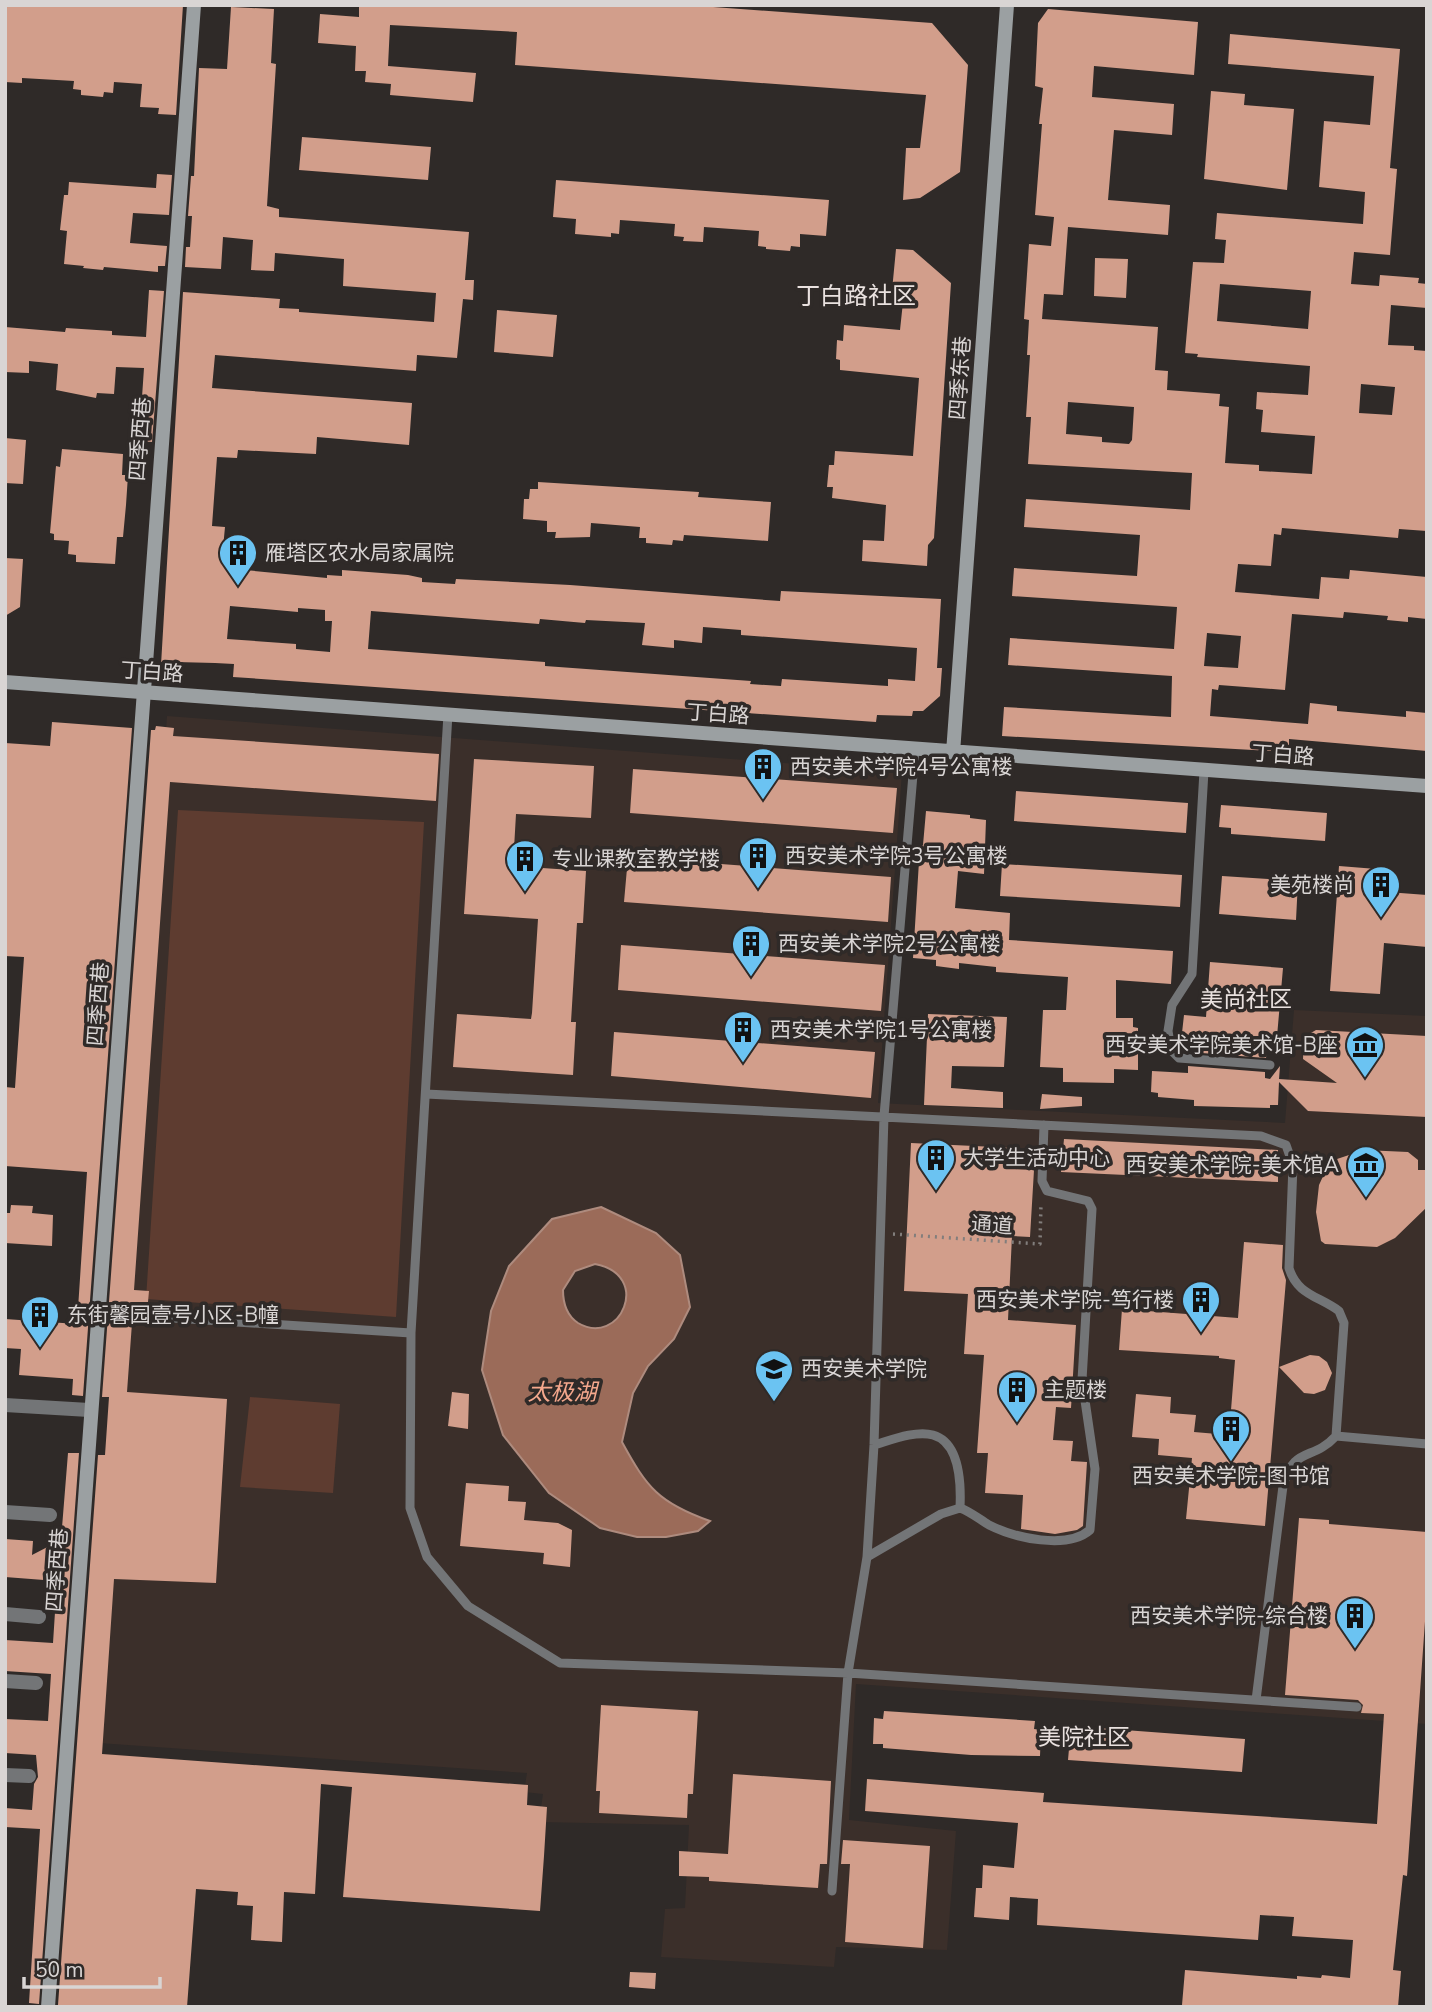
<svg xmlns="http://www.w3.org/2000/svg" width="1432" height="2012" viewBox="0 0 1432 2012" font-family="'Nunito Sans','Noto Sans SC',sans-serif">
  <rect width="100%" height="100%" fill="#2f2a28"/>
  <path fill="#3b2f2a" d="M167,716l735,56 -24,331 407,20 9,-113 133,6v708l-571,-40 -7,136 107,11 -9,119 -111,-3 -2,20 -173,-10 4,-48 20,-1 4,-83 -150,-3 4,-28 -19,-2 3,-19 -428,-30z"/>
  <path fill="#5e3c30" d="M178,810l246,12 -28,495 -250,-18z
    M250,1397l90,7 -7,89 -93,-6z"/>
  <path fill="#9b6b59" stroke="#ae8b7e" stroke-width="2" fill-rule="evenodd" d="M601,1207l55,26 24,22 10,52 -16,32 -26,27 -15,27 -11,49c25,46 37,61 88,79l-12,10 -32,6h-29l-37,-9 -51,-35 -46,-58 -21,-65 9,-59 18,-45 43,-47zM595,1264c58,11 25,84 -17,59 -12,-8 -15,-20 -15,-33l12,-19z"/>
  <path fill="#d29e8b" fill-rule="evenodd" d="M5,5h178l-7,110 -18,-1 1,-6 -19,-1 2,-23 -28,-2 -1,11 -9,-1 -1,5 -22,-2v-5l-8,-1 1,-8 -52,-3v5l-17,-1z
    M359,5h327l246,18 36,42 -8,107 -40,26 -17,2 3,-52h14l6,-53 -411,-30 2,-33 -127,-7 -2,41 88,7 -3,29 -83,-7 1,-11 -26,-2 1,-11h-11l1,-25 -38,-3 2,-29 39,3z
    M231,7l43,2 -3,54 5,1 -9,142 12,3v8l190,15 -4,48h9l-1,20 -10,-1 -6,59 -40,-3 -1,16 -201,-16 -3,33 200,15 -3,42 -92,-8 -1,17 -78,-4 -1,8 -20,-1 -5,69 13,1 -2,21 23,1 -1,21 82,8v-3l15,1v-6l66,5 14,3v4l33,2 1,-5 114,6 210,16 1,-10 160,8 -4,69h5l-2,28 -17,15h-10l-1,5 -35,-1 -1,7 -643,-45 1,-13 -19,-1 -39,-1 -2,21 -14,-1 23,-390 97,7 -1,9 20,1v3l135,10 2,-29 -93,-7 1,-27 -69,-6 -1,18 -23,-1 2,-30 -30,-3 -2,32 -36,-2 1,-20h4l2,-31h-4l3,-40h3l5,-108 28,1zM230,606l68,6v-4l27,2v11h7l-2,31 -34,-3v-5l-69,-5zM371,611l168,13 1,-5 45,4 1,-3 59,3 -3,22 32,3v-8l28,3 1,-16 38,3v5l176,13 -2,33 -27,-2v7l-106,-7 -1,7 -31,-2 1,-3 -206,-15v-4l-177,-13z
    M1048,9l150,13 -4,53 -100,-9 -2,31 82,7 -2,31 -58,-5 -6,70 62,5 -2,30 -100,-8 -5,68 -19,-1 -2,25 116,8 -3,43 13,1 -1,19 53,4 -1,12 10,1 -4,56 34,2v6l53,3 3,-38 -54,-4 2,-22 -7,-1 1,-17 51,3 2,-29 -113,-9 1,-3 -13,-1 8,-91 31,1 2,-23 -11,-1 2,-26 146,11 2,-32 -46,-5 5,-66 46,4 4,-49 -146,-12 2,-30 170,15 -10,119 7,1 -7,86 -36,-3 -3,32 28,2 1,-11 39,3 -1,5 9,1v24l-36,-3 -3,40 26,1v4l13,1v180l-28,-2 -1,9 -116,-10 -1,7 -7,-1 -3,32 -33,-2 -3,28 84,7 2,-22 28,2 1,-9 77,7v42l-19,-2v5l-21,-2 1,-4 -44,-4 -1,6 -51,-4 -7,76 -66,-5 -1,5 -6,-1 -2,27 98,8 2,-21 27,3v5l69,6v-6l21,2v38l-138,-12v10l-18,-1v3l-269,-15 2,-29 167,10 1,-41 -164,-11 2,-27 164,11 3,-42 -165,-11 2,-28 123,8 3,-41 -116,-8 2,-28 164,11 2,-37 -164,-9 3,-47h-5l4,-62h-3l2,-35 -5,-1 5,-75 22,2 3,-29 -19,-2 7,-91h-3l4,-36 -8,-2 3,-63zM1220,284l91,7 -3,38 -91,-8zM1361,384l34,3 -3,28 -33,-2zM1068,402l66,5 -2,33 -3,4 -27,-2v-5l-36,-3zM1207,633l34,3 -3,32 -34,-2z
    M1211,91l34,3 -1,11 50,4 -7,81 -83,-11z
    M302,137l129,10 -3,33 -129,-10z
    M157,174l15,1 -3,40 -36,-2 -3,30 37,3 -2,20h-7v6l-54,-5 -1,3 -20,-2 1,-2 -20,-2 3,-33 -7,-1 4,-35h4l1,-13 87,6z
    M556,180l273,20 -3,36 -26,-2v13l-9,-1 -1,5 -24,-2v-2l-8,-1 1,-15 -55,-4 -1,15 -20,-1 1,-4 -10,-1 1,-12 -55,-4 -1,14 -8,-1v4l-36,-3 1,-15 -23,-2z
    M896,249l17,1 38,33 -17,255 -6,7 -1,21 -65,-5 1,-21 21,1 2,-36 -54,-7 1,-11h-6l2,-22h5l1,-14 78,5 6,-78 -79,-8v-10l-4,-1 1,-19 6,1 1,-16 56,5 3,-28 -12,-1z
    M1095,258l33,1 -2,39 -32,-2z
    M149,290l15,1 -12,151 -13,-1 5,-73 -28,-1 -2,27 -17,-1 -1,5 -40,-8 2,-26 -29,-3v12l-24,-1v-45l60,5 1,-4 46,3v4l34,2z
    M497,310l60,5 -4,42 -59,-5z
    M5,438l21,2 -3,44 -18,-1z
    M62,449l61,5 -1,21h6l-2,30 -3,32h-6l-2,27 -39,-2v-7l-8,-1 1,-13 -15,-1v-6l-4,-1 6,-67 4,1z
    M538,482l161,10 -1,5 73,5 -3,39 -84,-6 -1,6 -10,-1 -1,5 -26,-2v-5h-7l1,-11 -49,-4 -1,14 -35,1 1,-6h-9v-11l-24,-2 1,-20h5l1,-10h8z
    M5,558l18,1 -3,48 -15,9z
    M52,722l80,6 -49,668 -11,-1 1,-16 -54,-4 2,-26 -16,-1v-29l72,5 10,-152 -82,-6v-79l10,1 9,-131 -19,-1v-213l45,3z
    M156,726l18,2 -1,8 266,18 -3,47 -266,-19 -36,508 15,1 -3,33 -14,-1 -5,69 100,7 -11,184 -102,-4 -12,175 426,31 -1,20 20,2 -3,49 -4,55 -197,-14 9,-110 -31,-3 -6,110 -31,-2 -2,50 -31,-2 2,-34 -16,-1 1,-13 -42,-3 -9,118h-121l-8,-2 40,-550h7l4,-58h-7l49,-667h4z
    M474,759l120,7 -3,52 -75,-4 -3,52 73,5 -3,52h-6l-6,99h5l-3,53 -120,-8 4,-53 74,5 1,-6 6,-94 -74,-5z
    M633,769l264,19 -4,45 -263,-20z
    M1016,791l172,12 -2,30 -172,-12z
    M1221,805l106,8 -2,28 -94,-7v-6l-12,-1z
    M926,811l44,4v3l16,2 -2,54 -26,-3 -3,37 55,5 -1,27 164,11 -2,33 -55,-4v38h17v9l5,1v42l-24,-1v14l-51,-1v-14l-23,-1 3,-57h23l2,-33 -72,-5v-5l-37,-4v6l-23,-3v-6l-23,-2 7,-113h3z
    M628,857l263,20 -3,45 -264,-20z
    M1002,864l180,11 -2,32 -180,-11z
    M1339,866l50,4 -2,22 40,3v52l-43,-4 -4,51 -50,-3z
    M1222,876l76,5 -2,39 -77,-6z
    M621,945l264,20 -4,46 -263,-21z
    M1210,962l73,6 -7,80h-9l-1,10 -77,-6 1,-9 -9,-1 3,-27 22,2z
    M928,1014l79,3 -3,50 -52,-1 -1,22 52,4v16l-79,-3z
    M1316,1030l111,6v81l-119,-6 -29,-29 -1,23h-8v3l-76,-2v-6l-36,-3v-4l-7,-1 1,-21 36,2v-7l77,6v6l5,1 10,-13 -1,13 58,4 -34,-24 1,-22z
    M614,1032l261,20 -4,46 -260,-22z
    M1042,1094l40,3v9l-42,3z
    M1064,1139l214,11v32l-217,-10z
    M911,1143l105,5 -1,21 19,1 -4,67 -18,-1 -4,84 68,5 -5,83 -15,-1 -3,33 20,1 -2,20 16,1 -4,64 -6,4 -22,4 -34,-5 2,-34 -38,-2 3,-40h-11l7,-98 -20,-1 4,-60 -64,-3z
    M1364,1150l44,2 10,8v10h9v37l-32,31 -18,9 -52,-3 -4,-3 -5,-29 3,-27 6,-13 12,-13z
    M11,1205l22,1 -1,7 21,2 -1,31 -47,-3v-30h5z
    M1244,1242l39,3 -1,23 4,12 -21,246 -79,-7 6,-61 -34,-3 1,-16 -27,-2 4,-43 35,3 -1,16 26,2 -2,17 35,3 6,-75 -16,-2v-2l-100,-6 3,-41 116,9z
    M1310,1355l9,1 8,6 5,11 -7,17 -11,4 -10,-1 -25,-26z
    M452,1392l17,2 -1,35 -20,-3z
    M68,1453h11l-40,551 -10,-1 11,-174 -35,-2v-19l27,2 2,-26 4,-7 -2,-22 -31,-2v-34l43,2 3,-47 -46,-3v-31l48,3 4,-62 -52,-4v-38l28,2 -1,14 29,-15z
    M466,1483l43,3 -1,15 18,1 -2,18 34,3 14,7 -2,37 -27,-3 1,-11 -84,-7z
    M1299,1518l30,2v4l98,8v61l-20,283 -4,-1 -10,95 8,1 -3,36 -216,-2 3,-35 112,9v-3l24,2 1,-3 28,3 3,-38 -61,-4 2,-19 -34,-2 -2,25 -221,-15 1,-26 -28,-2 -1,23 -35,-3 2,-29h6l1,-23 31,3 4,-45 -153,-12 2,-32 177,14 -1,9 334,22 7,-110 -23,-1 2,-8 -5,-5 -73,-5z
    M601,1705l97,6 -5,83h-5l-1,24 -88,-5 1,-22h-4z
    M884,1711l151,10 -1,8 7,1 -1,26 -69,-1 -88,-7v-4h-10l1,-26 9,1z
    M1071,1726l174,13 -3,33 -174,-12z
    M733,1774l98,7 -4,83h-7l-2,24 -109,-7v-4l-30,-1v-25l49,3z
    M843,1840l87,6 -7,102 -78,-6 5,-78h-9z
    M630,1972l26,1 -1,16 -26,-2z"/>
  <g fill="none" stroke-linecap="round" stroke-linejoin="round">
    <path stroke="#827e7c" stroke-width="3.5" stroke-dasharray="2 5" stroke-linecap="butt" d="M893,1234l147,10 1,-41"/>
    <path stroke="#737577" stroke-width="9" d="M448,714l-37,619 -1,175 17,49 41,49 92,57 288,10 509,34
      M1204,771l-12,203 -20,31 -4,26 3,19 8,8 91,7
      M426,1094l835,42 25,9 7,20 -4,103c8,27 30,28 50,43l5,12 -8,113c-24,26 -42,9 -53,50l-27,214
      M157,1317l254,16
      M1336,1436l91,8
      M960,1508c11,4 19,11 29,17 26,13 78,25 101,5l5,-61 -13,-89 10,-171 -4,-8 -41,-10 -5,-10 2,-56
      M867,1557l74,-43 19,-6c1,-22 1,-65 -27,-73 -17,-5 -42,5 -59,10
      M832,1891l16,-218 19,-116 7,-112 10,-329 31,-365"/>
    <path stroke="#737577" stroke-width="14" d="M5,1405l84,5
      M5,1512l45,3
      M5,1614l34,3
      M5,1681l31,2
      M5,1775l24,1"/>
    <path stroke="#9ba0a2" stroke-width="14" d="M5,682l1422,104
      M953,753l54,-748
      M48,2007l146,-2002"/>
  </g>
  <defs>
    <symbol id="building-pin" viewBox="-11 -11 22 30"><path d="M0 17L-7.5 6A9.5 9.5 0 1 1 7.5 6Z" fill="#6bc3f2" stroke="#2f2a28"/><path d="M-4-6H4V6H1V3H-1V6H-4ZM-2.5-4.3h1.7v1.8h-1.7ZM.8-4.3h1.7v1.8H.8ZM-2.5-1h1.7V.8h-1.7ZM.8-1h1.7V.8H.8Z" fill="#111"/></symbol>
    <symbol id="museum-pin" viewBox="-11 -11 22 30"><path d="M0 17L-7.5 6A9.5 9.5 0 1 1 7.5 6Z" fill="#6bc3f2" stroke="#2f2a28"/><path d="M0-6L6-3V-2H-6V-3ZM-5-1h2V3h-2ZM-1-1h2V3h-2ZM3-1h2V3H3ZM-6 4H6V6H-6Z" fill="#111"/></symbol>
    <symbol id="university-pin" viewBox="-11 -11 22 30"><path d="M0 17L-7.5 6A9.5 9.5 0 1 1 7.5 6Z" fill="#6bc3f2" stroke="#2f2a28"/><path d="M0-5L7-2L0 1L-7-2ZM-4 1L0 2.5L4 1V4Q0 6-4 4Z" fill="#111"/></symbol>
  </defs>
  <g fill-rule="evenodd">
    <use href="#building-pin" x="216" y="531" width="44" height="60"/>
    <use href="#building-pin" x="741" y="745" width="44" height="60"/>
    <use href="#building-pin" x="736" y="834" width="44" height="60"/>
    <use href="#building-pin" x="503" y="837" width="44" height="60"/>
    <use href="#building-pin" x="1359" y="863" width="44" height="60"/>
    <use href="#building-pin" x="729" y="922" width="44" height="60"/>
    <use href="#building-pin" x="721" y="1008" width="44" height="60"/>
    <use href="#museum-pin" x="1343" y="1023" width="44" height="60"/>
    <use href="#building-pin" x="914" y="1136" width="44" height="60"/>
    <use href="#museum-pin" x="1344" y="1143" width="44" height="60"/>
    <use href="#building-pin" x="1179" y="1278" width="44" height="60"/>
    <use href="#building-pin" x="18" y="1293" width="44" height="60"/>
    <use href="#university-pin" x="752" y="1347" width="44" height="60"/>
    <use href="#building-pin" x="995" y="1368" width="44" height="60"/>
    <use href="#building-pin" x="1209" y="1407" width="44" height="60"/>
    <use href="#building-pin" x="1333" y="1594" width="44" height="60"/>
  </g>
  <g text-anchor="middle" dominant-baseline="central" stroke-width="7" stroke-linejoin="round" paint-order="stroke">
    <g font-size="21" fill="#d9d5d4" stroke="#2f2a28">
      <text transform="translate(960 378) rotate(-86)">四季东巷</text>
      <text transform="translate(140 439) rotate(-86)">四季西巷</text>
      <text transform="translate(152 672) rotate(4)">丁白路</text>
      <text transform="translate(718 714) rotate(4)">丁白路</text>
      <text transform="translate(1283 755) rotate(4)">丁白路</text>
      <text transform="translate(98 1004) rotate(-86)">四季西巷</text>
      <text transform="translate(992 1225) rotate(4)">通道</text>
      <text transform="translate(57 1570) rotate(-86)">四季西巷</text>
    </g>
    <g font-size="21" fill="#d9d5d4" stroke="#2f2a28" text-anchor="start">
      <text x="265" y="553">雁塔区农水局家属院</text>
      <text x="790" y="767">西安美术学院4号公寓楼</text>
      <text x="785" y="856">西安美术学院3号公寓楼</text>
      <text x="552" y="859">专业课教室教学楼</text>
      <text x="1354" y="885" text-anchor="end">美苑楼尚</text>
      <text x="778" y="944">西安美术学院2号公寓楼</text>
      <text x="770" y="1030">西安美术学院1号公寓楼</text>
      <text x="1338" y="1045" text-anchor="end">西安美术学院美术馆-B座</text>
      <text x="963" y="1158">大学生活动中心</text>
      <text x="1339" y="1165" text-anchor="end">西安美术学院-美术馆A</text>
      <text x="1174" y="1300" text-anchor="end">西安美术学院-笃行楼</text>
      <text x="67" y="1315">东街馨园壹号小区-B幢</text>
      <text x="801" y="1369">西安美术学院</text>
      <text x="1044" y="1390">主题楼</text>
      <text x="1231" y="1476" text-anchor="middle">西安美术学院-图书馆</text>
      <text x="1328" y="1616" text-anchor="end">西安美术学院-综合楼</text>
    </g>
    <g font-size="23" fill="#e9e1df" stroke="#2f2a28">
      <text x="1246" y="999">美尚社区</text>
      <text x="1084" y="1737">美院社区</text>
    </g>
    <g font-size="23" font-style="italic" fill="#f5a88d" stroke="#2f2a28">
      <text x="562" y="1392">太极湖</text>
    </g>
    <g font-size="24" fill="#e9e1df" stroke="#2f2a28">
      <text x="856" y="296">丁白路社区</text>
    </g>
  </g>
  <rect width="1432" height="2012" fill="none" stroke="#d9d5d4" stroke-width="14"/>
  <path d="M24 1977v10h136v-10" fill="none" stroke="#d9d5d4" stroke-width="3.5"/>
  <text x="35" y="1977" font-size="21" fill="#d9d5d4" stroke="#2f2a28" stroke-width="5" paint-order="stroke">50 m</text>
</svg>
